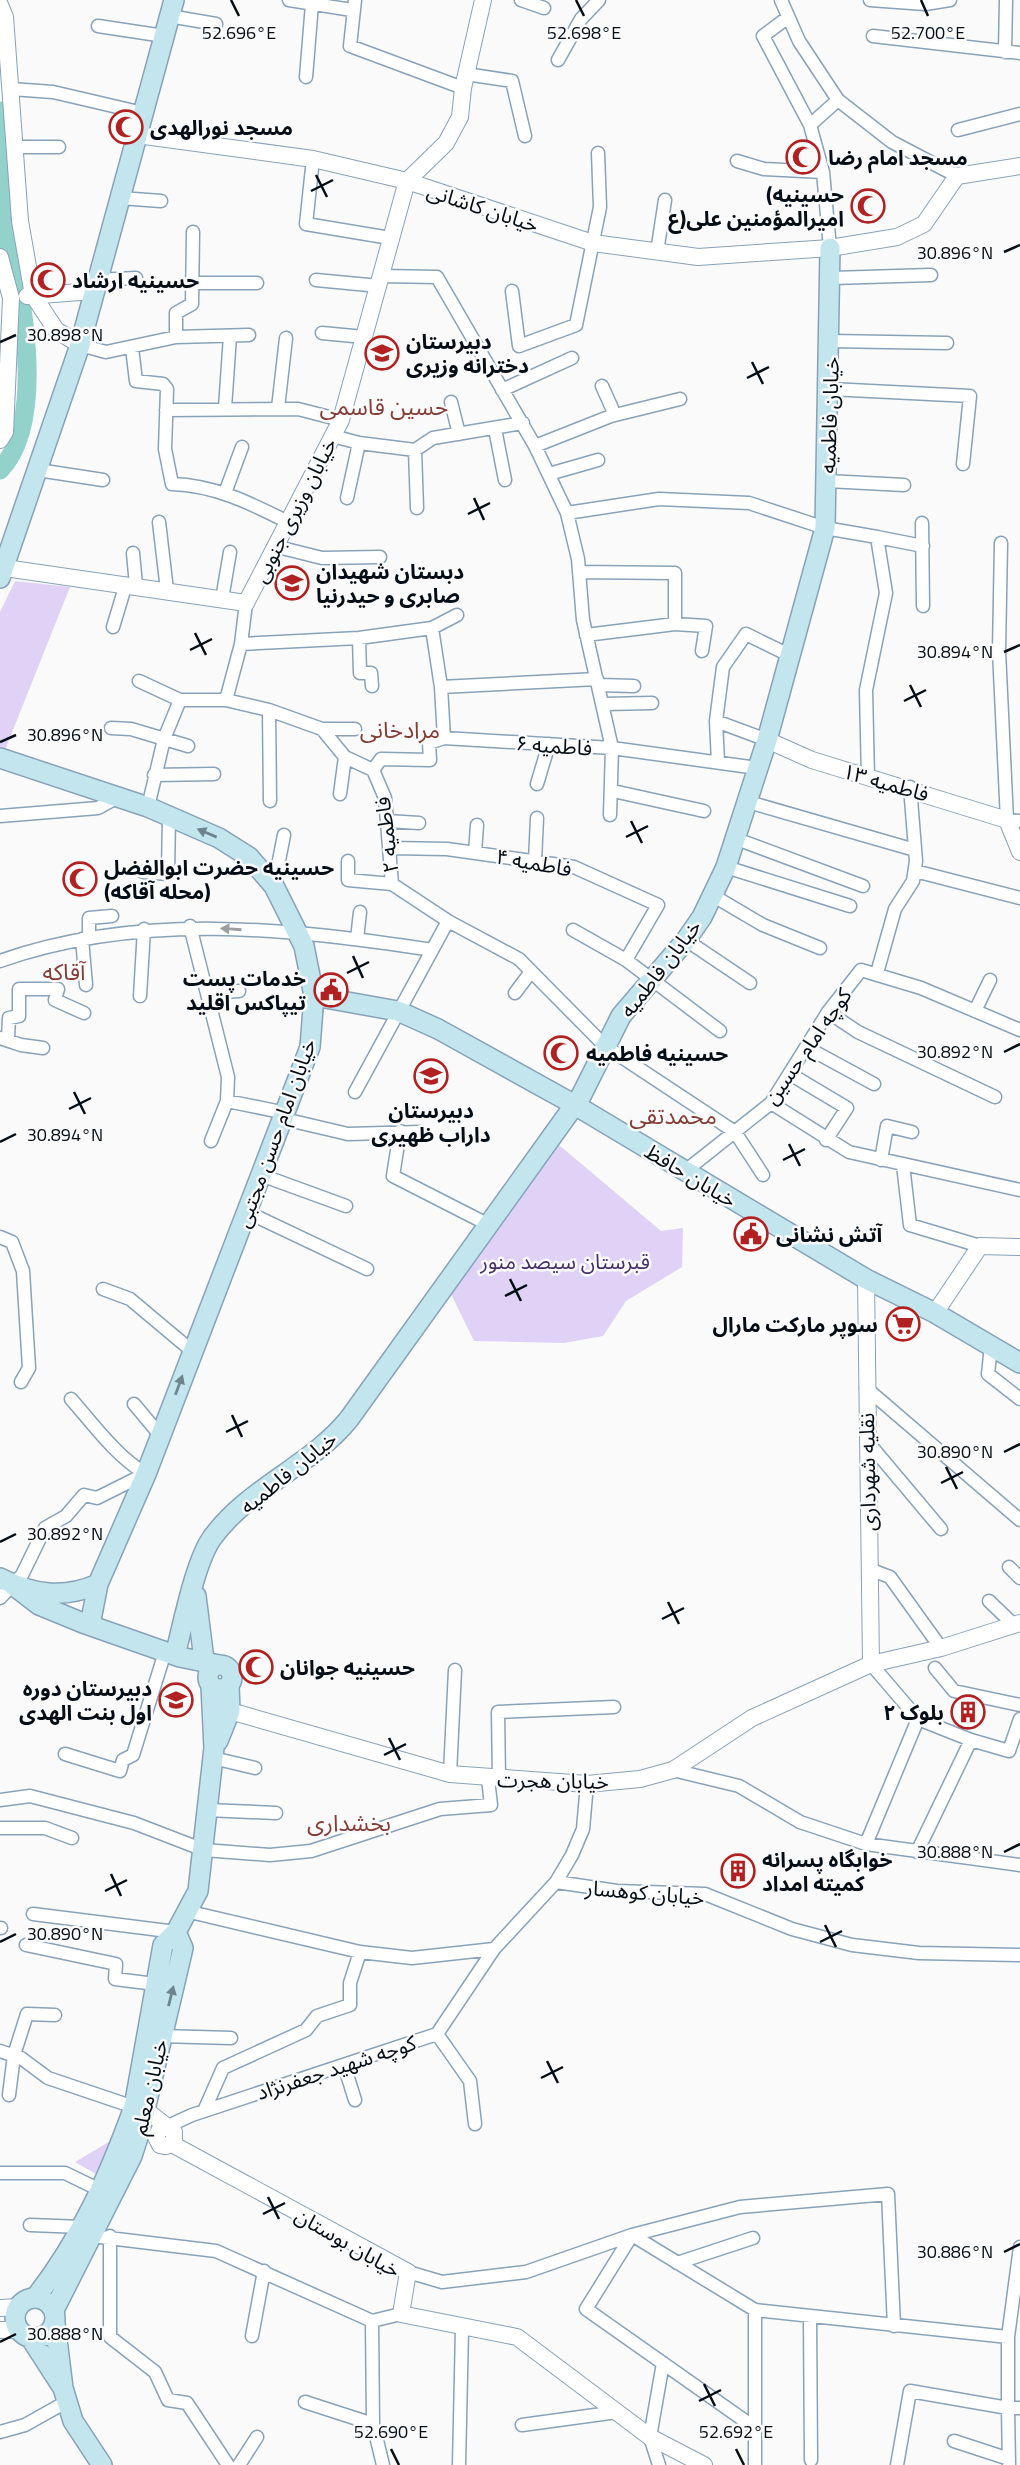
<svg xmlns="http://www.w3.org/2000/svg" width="1020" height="2465" viewBox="0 0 1020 2465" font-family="'Titillium Web','Noto Sans Arabic',sans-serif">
  <rect width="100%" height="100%" fill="#fafafa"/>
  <path fill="#dfd2f6" d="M15,581l55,6 -65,163 -5,-2v-136z
    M559,1145l102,86 22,-3 -1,39 -56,34 -23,35 -39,7 -90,-2 -23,-47z
    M112,2140l-16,34 -21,-12z"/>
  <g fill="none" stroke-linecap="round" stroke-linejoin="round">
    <path stroke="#92d2cb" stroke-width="19" d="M0,111c2,39 0,79 4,117 2,11 7,20 9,31 12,57 30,166 -13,211"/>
    <defs>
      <path id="minor" d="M289,0l63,10
        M355,0l-5,46 113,42
        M521,0l23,8
        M781,0l18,41 39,59
        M870,0l55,4 25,-4
        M169,16l47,8
        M787,18l-24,18 47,89 13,47 7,76
        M98,26l66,10
        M873,36l147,17
        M1005,52l1,-52
        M558,60l23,-41 18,-19
        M466,74l46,7 13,55
        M306,77l6,-73
        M11,89l42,3 90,21
        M810,125l28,-25 54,42 65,34
        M958,130l62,-16
        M14,147h45
        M313,159l-7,65 84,14
        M737,161l27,8 59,3
        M120,198l41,3
        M657,252l8,-52
        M382,276l55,1 98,169 32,67 11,46 5,61 29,128 -2,67
        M832,278l99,-3
        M97,280l39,-2
        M316,280l63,6
        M191,283h66
        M512,291l7,55 57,-21 24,-118 -2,-54
        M322,333l42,4
        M176,337v-24l16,-9 1,-72
        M830,341l117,2
        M80,345l26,7 70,-15 73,-2
        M132,348l4,33 27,3 4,5 -2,60 7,35c42,1 78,19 114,37
        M602,386l13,29
        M830,389l140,7 -7,68
        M502,390l70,-32
        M451,402l8,32
        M225,408l5,-72
        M278,408l8,-70
        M166,410l132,-1 43,11
        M495,429l10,51
        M333,436l26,7 56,7 18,-12 90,-15
        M535,446l76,-30 69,-17
        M415,450l2,58
        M38,470l65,10
        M549,474l49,-14
        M827,481l77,4
        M225,493l17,-46
        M347,498l12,-55
        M567,513l92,-14 90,4 76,25 52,9 9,56 -20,97 2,88
        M159,522l8,68
        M922,523l1,83
        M877,537l46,9
        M1001,543l-2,108 8,169 13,1
        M274,546l48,12 58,-1
        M133,553l3,32
        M579,572l96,1v51
        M222,599l8,-47
        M113,627l13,-43
        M432,628l25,-13
        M586,635l89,-11 31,2 -4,25
        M359,638l1,35h11l1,13
        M241,644l118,-6 73,-10 9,59 3,51
        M139,681l41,19
        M599,685l35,1
        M441,687l156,-8
        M226,700l43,10 53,19 23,28 28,13 12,28 7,86 56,37 71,38 86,87 130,86 28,43
        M604,704l48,-1
        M269,710l1,91
        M716,721l51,19
        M111,728l20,1 57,17
        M322,729h33
        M718,762l-2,-41 7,-54 23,-33 45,22
        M373,770l8,-11 49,1 -1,-17 15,-5 168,10 145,20
        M154,775l60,-1
        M537,784l12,-40
        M613,791l91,20
        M340,794l5,-37
        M745,801l170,49
        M148,807l16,-68 16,-39h46l15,-56 5,-41
        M0,816l98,-8 20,-11
        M387,821l32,2
        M734,838l129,48
        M390,848l57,1 127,18 84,38 -32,55 94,71
        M475,853l2,-28
        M348,861v19l44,4
        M535,861l2,-43
        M726,867l124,39
        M915,871l105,27
        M143,872l25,2 1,-58
        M274,886l10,-51
        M712,895l51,30 57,23
        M190,926l38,151 -1,24 -16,40
        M573,930l53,30
        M89,938v-20l23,-2
        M82,939l4,46
        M357,939l3,-27
        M686,940l64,43
        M0,961c140,-49 288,-33 432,-11
        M877,973l18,-64 18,-28 3,-20 -6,-74
        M208,993l31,-2
        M515,993l15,-20
        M140,996l4,-67
        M975,1011l15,-31
        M828,1012l30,20 137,65
        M0,1038l21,7 22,3
        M8,1038l1,-20 10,-2v-27h39l-3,11 29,13
        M806,1047l68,37
        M790,1074l57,34 -21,32
        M355,1092l93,-171
        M227,1101l59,12
        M771,1103l78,49 171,38
        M284,1119l64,15 73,-2
        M400,1131l-7,45 98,50
        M881,1160l6,-34 25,6
        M903,1165l7,60 70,21
        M684,1172l87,-69 57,-91 33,-42 60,18 99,42
        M261,1175l85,31
        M247,1212l120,57
        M0,1237l12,5 11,29 6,97 -8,14
        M103,1289l27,10 62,52
        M991,1346l-3,28 32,25
        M866,1388l154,132
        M71,1399c23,26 45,57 75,75
        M134,1404l26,31
        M867,1441l74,88
        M1009,1567l11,11
        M869,1569l21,8 51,71
        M0,1598l22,-23 23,-47 21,-12 18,-21 13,3 48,-24
        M989,1601l25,24
        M871,1664l47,55 53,21 38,11 11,-32
        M935,1668l19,23 66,14
        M65,1754l55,17 3,-11 10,-5 32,-103
        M213,1758l42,10
        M673,1770l66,16 61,36 66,22 154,21
        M450,1774l5,-104
        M499,1779l-1,-67 116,-5
        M0,1800l30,-4 104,27 70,27 66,5 41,-4 129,-42 51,-4 -3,-26
        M207,1810l69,3
        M0,1828h45l27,10
        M866,1844l52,-125
        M917,1852l54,-112
        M556,1882l61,9 88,3 87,35 60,16 67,8 101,2
        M186,1911l174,41 52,6 82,-9
        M33,1914l143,18
        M0,1928h1
        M26,1945l90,19 -1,15 40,5
        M437,2034l33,47 5,43
        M161,2036l70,2
        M0,2051l21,7 27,20 86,29
        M344,2065l11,35
        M9,2095l5,-40 13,-41 28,1
        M204,2111l19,-43 83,-38 11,-14 33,-11v-22l10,-31
        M166,2127l26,-12 245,-81 57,-85 62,-67 16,-27 11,-26 4,-45
        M0,2173h65l35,17
        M30,2225l53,2
        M92,2236l124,15 156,70
        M110,2236v101l45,35 13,28 19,3 41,62
        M677,2263l76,-25
        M408,2272l34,10 84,-10 106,-37 108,-28 148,-13 6,132
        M810,2317l1,143
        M372,2321l1,103 10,41
        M372,2321l29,-7
        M252,2336l12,-65
        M1008,2337l12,-90
        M305,2402l68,22
        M522,2425l95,-13
        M755,2428l-169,-119 46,-74 123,75 253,27v71l-98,-17 -13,74
        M0,2432l25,-7 41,-23
        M954,2441l55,18
        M239,2465l18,-28
        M459,2465l3,-136
        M659,2465l-9,-28 13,-74
        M755,2465v-155
        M1009,2465l-1,-57h12"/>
      <path id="tertiary" d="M0,5l5,12 15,204 13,74 23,35 24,15
        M137,135l176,24 94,22 186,62 105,14 132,-9 67,-11 27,-13 33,-48 63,-10
        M0,257l11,41 -6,134 -5,8
        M27,296l66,-5
        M5,568l241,35 95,-183 66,-239 39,-38 14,-26 3,-29 20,-88
        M767,740l45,20 195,60 13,32
        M866,1279l5,385
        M935,1313l45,-67 40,1
        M230,1711l220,63 137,10 53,-5 33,-9 79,-52 119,-54 70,-16 79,-25
        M147,2111l27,21v10l-8,4 -6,-1 -4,-8 4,-8 6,-2
        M172,2144l236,128 -7,42 116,23 133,100 54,28
        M0,2308l19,-1
        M0,2330h20"/>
      <path id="secondary" d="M0,578l80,-233 94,-345
        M0,758l148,49 71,31 30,19 25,29 30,60 10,50 -4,51 -164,427 -48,110 -8,41
        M314,996l84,15 40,18 137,76 291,174 69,34 85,50
        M0,1578c33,17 64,21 98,6
        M13,1585l26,20 44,18 97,34 39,8
        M196,1596l8,64
        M175,1655c8,-30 20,-93 37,-117 36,-50 99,-72 137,-119l232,-323 40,-80 65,-76 16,-23 24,-50 41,-127 58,-212 5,-280
        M208 1677a12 12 0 1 1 24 0a12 12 0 1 1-24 0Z
        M218,1741l12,-30 -1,-26
        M35,2298c45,-57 74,-122 99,-191l29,-162 13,-13 22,-41 16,-143 -3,-62
        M15 2318a20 20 0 1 1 40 0a20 20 0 1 1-40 0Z
        M54,2310l78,-154 8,-25 43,-183 -7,-16
        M30,2337l33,51 -8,-65
        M63,2388l10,33 29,44"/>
    </defs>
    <use href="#minor" stroke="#88a2b9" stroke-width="15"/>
    <use href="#tertiary" stroke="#88a2b9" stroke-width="18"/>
    <use href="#secondary" stroke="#88a2b9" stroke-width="22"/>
    <use href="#minor" stroke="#fff" stroke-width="12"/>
    <use href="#tertiary" stroke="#fff" stroke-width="16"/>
    <use href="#secondary" stroke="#c3e6ee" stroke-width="19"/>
  </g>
  <defs><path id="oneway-solid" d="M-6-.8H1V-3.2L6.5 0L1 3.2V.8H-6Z" transform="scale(1.75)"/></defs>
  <g fill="#6e858d">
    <use href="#oneway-solid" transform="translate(207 833) rotate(-157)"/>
    <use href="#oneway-solid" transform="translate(179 1385) rotate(-70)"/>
    <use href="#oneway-solid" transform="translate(171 1996) rotate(-76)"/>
  </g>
  <use fill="#9b9fa2" href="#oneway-solid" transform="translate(231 929) rotate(-176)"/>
  <path fill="none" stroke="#050e16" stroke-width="2.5" d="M231,0l8,16M576,0l8,16M921,0l7,16M316,175l11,22M311,191l22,-11M1004,252l16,-7M0,342l16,-7M752,362l11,22M747,378l22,-11M474,498l10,22M468,514l22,-11M195,633l11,22M190,650l22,-11M1004,652l16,-7M910,685l11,22M904,701l22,-11M0,742l16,-7M631,821l11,22M626,837l22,-11M353,956l10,22M347,973l22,-11M1004,1052l16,-8M74,1092l11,22M69,1109l22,-11M0,1142l16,-8M789,1144l11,22M783,1160l22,-11M510,1279l11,22M505,1296l22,-11M232,1415l10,22M226,1432l22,-11M1004,1452l16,-8M946,1467l11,22M941,1483l22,-11M0,1542l16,-8M668,1602l11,22M662,1619l22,-11M389,1738l11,22M384,1755l22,-11M1004,1852l16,-8M111,1874l10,22M105,1891l22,-11M825,1925l11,22M0,1942l16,-8M820,1942l22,-11M547,2061l11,22M541,2078l22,-11M268,2197l11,22M263,2214l22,-11M1004,2252l16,-8M0,2342l16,-8M704,2384l11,22M699,2401l22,-11M391,2449l8,16M736,2449l8,16"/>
  <defs>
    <symbol id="mosque-ring" viewBox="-11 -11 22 22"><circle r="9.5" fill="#fafafa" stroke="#b22121" stroke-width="1.5"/><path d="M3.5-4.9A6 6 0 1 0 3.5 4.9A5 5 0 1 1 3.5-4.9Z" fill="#b22121"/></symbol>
    <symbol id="school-ring" viewBox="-11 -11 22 22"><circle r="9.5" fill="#fafafa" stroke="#b22121" stroke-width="1.5"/><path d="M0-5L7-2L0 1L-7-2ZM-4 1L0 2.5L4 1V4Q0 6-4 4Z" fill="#b22121"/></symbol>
    <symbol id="civic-ring" viewBox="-11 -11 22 22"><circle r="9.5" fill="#fafafa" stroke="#b22121" stroke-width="1.5"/><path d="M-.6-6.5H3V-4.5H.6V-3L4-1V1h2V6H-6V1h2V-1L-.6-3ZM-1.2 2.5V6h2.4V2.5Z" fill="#b22121"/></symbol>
    <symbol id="supermarket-ring" viewBox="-11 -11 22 22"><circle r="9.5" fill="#fafafa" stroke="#b22121" stroke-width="1.5"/><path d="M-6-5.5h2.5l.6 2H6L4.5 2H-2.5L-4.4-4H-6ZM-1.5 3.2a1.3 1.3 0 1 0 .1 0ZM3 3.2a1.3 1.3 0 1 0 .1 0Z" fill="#b22121"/></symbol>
    <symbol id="building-ring" viewBox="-11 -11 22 22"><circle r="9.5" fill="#fafafa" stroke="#b22121" stroke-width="1.5"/><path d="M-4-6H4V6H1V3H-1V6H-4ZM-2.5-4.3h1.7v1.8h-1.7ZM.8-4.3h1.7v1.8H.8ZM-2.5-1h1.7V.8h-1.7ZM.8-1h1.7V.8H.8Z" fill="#b22121"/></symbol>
  </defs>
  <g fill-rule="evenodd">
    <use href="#mosque-ring" x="107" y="108" width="38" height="38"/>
    <use href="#mosque-ring" x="784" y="138" width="38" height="38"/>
    <use href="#mosque-ring" x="849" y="187" width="38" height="38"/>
    <use href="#mosque-ring" x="29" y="261" width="38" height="38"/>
    <use href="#school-ring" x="363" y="334" width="38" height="38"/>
    <use href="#school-ring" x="273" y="564" width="38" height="38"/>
    <use href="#mosque-ring" x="61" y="860" width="38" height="38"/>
    <use href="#civic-ring" x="312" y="971" width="38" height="38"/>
    <use href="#mosque-ring" x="542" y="1034" width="38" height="38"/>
    <use href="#school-ring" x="412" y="1057" width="38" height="38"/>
    <use href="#civic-ring" x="732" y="1215" width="38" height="38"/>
    <use href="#supermarket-ring" x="884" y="1305" width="38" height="38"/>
    <use href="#mosque-ring" x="237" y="1648" width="38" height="38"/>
    <use href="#school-ring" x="157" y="1681" width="38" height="38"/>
    <use href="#building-ring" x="949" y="1693" width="38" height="38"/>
    <use href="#building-ring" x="719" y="1852" width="38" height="38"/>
  </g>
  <g text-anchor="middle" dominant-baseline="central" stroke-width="5" stroke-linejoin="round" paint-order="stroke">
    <g font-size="21" font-weight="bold" fill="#050e16" stroke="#fafafa" text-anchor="start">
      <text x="150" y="127">مسجد نورالهدی</text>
      <text x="828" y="157">مسجد امام رضا</text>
      <text x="844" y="194" text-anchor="end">(حسینیه<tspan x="844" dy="24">امیرالمؤمنین علی(ع</tspan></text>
      <text x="72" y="280">حسینیه ارشاد</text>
      <text x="406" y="341">دبیرستان<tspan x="406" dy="24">دخترانه وزیری</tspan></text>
      <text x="316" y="571">دبستان شهیدان<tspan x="316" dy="24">صابری و حیدرنیا</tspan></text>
      <text x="104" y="867">حسینیه حضرت ابوالفضل<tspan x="104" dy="24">(محله آقاکه)</tspan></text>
      <text x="306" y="978" text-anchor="end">خدمات پست<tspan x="306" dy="24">تیپاکس اقلید</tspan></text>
      <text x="586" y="1053">حسینیه فاطمیه</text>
      <text x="431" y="1110" text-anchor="middle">دبیرستان<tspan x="431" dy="24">داراب ظهیری</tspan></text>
      <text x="776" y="1234">آتش نشانی</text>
      <text x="878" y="1324" text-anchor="end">سوپر مارکت مارال</text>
      <text x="280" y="1667">حسینیه جوانان</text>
      <text x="152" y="1688" text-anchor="end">دبیرستان دوره<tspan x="152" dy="24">اول بنت الهدی</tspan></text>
      <text x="944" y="1712" text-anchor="end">بلوک ۲</text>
      <text x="762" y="1859">خوابگاه پسرانه<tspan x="762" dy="24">کمیته امداد</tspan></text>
    </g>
    <g font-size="21" fill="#050e16" stroke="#fafafa">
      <text transform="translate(483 207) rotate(18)">خیابان کاشانی</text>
      <text transform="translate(829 415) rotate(-88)">خیابان فاطمیه</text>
      <text transform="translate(294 510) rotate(-63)">خیابان وزیری جنوبی</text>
      <text transform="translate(554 745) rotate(4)">فاطمیه ۶</text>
      <text transform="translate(886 782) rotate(16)">فاطمیه ۱۳</text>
      <text transform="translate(386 835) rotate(-97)">فاطمیه ۲</text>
      <text transform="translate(534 862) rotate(10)">فاطمیه ۴</text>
      <text transform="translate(660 968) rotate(-52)">خیابان فاطمیه</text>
      <text transform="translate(807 1046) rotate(-55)">کوچه امام حسین</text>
      <text transform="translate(275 1133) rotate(-70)">خیابان امام حسن مجتبی</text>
      <text transform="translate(691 1175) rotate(31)">خیابان حافظ</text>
      <text transform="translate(288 1472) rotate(-39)">خیابان فاطمیه</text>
      <text transform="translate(867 1472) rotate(-91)">نقلیه شهرداری</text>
      <text transform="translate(553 1780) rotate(1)">خیابان هجرت</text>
      <text transform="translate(645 1892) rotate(5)">خیابان کوهسار</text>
      <text transform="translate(336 2067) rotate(-18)">کوچه شهید جعفرنژاد</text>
      <text transform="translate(149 2087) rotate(-77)">خیابان معلم</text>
      <text transform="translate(348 2242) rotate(30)">خیابان بوستان</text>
    </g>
    <g font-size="21" fill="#462e66" stroke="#fafafa">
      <text x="565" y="1261">قبرستان سیصد منور</text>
    </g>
    <g font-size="23" fill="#843c36" stroke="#fafafa">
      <text x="384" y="406">حسین قاسمی</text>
      <text x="400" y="729">مرادخانی</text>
      <text x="64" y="971">آقاکه</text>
      <text x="673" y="1115">محمدتقی</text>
      <text x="349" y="1822">بخشداری</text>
    </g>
  </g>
  <g font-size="18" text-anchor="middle" fill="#050e16" stroke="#fafafa" stroke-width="5" stroke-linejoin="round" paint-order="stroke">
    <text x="584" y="39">52.698°E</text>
    <text x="239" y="39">52.696°E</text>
    <text x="928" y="39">52.700°E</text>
    <text x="955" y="259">30.896°N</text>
    <text x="65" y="341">30.898°N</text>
    <text x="955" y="658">30.894°N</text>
    <text x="65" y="741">30.896°N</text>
    <text x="955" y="1058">30.892°N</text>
    <text x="65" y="1141">30.894°N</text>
    <text x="955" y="1458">30.890°N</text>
    <text x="65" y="1540">30.892°N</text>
    <text x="955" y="1858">30.888°N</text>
    <text x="65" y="1940">30.890°N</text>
    <text x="955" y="2258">30.886°N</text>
    <text x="65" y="2340">30.888°N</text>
    <text x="391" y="2438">52.690°E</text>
    <text x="736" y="2438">52.692°E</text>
  </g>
</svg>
